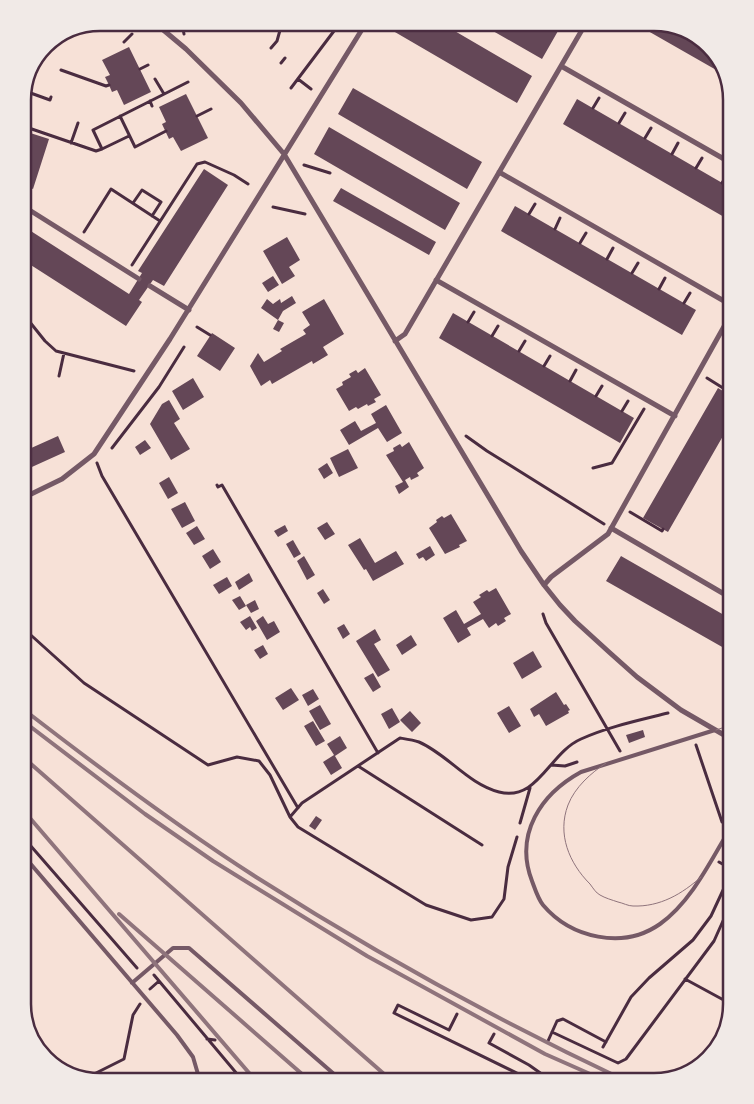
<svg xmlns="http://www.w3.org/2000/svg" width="754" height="1104" viewBox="0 0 754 1104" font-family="'Noto Sans',sans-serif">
  <rect width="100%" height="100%" fill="#f7e1d7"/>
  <path fill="#644757" d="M391,23h50l91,53 -15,27 -129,-75z
    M479,23h63l16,8 -16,28z
    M634,23h24l39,12 24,27 4,13z
    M129,47l22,45 -27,13 -7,-15 -5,2 -3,-7 -4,-8 5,-2 -8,-15z
    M353,88l129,74 -15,27 -129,-75z
    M186,94l22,44 -27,13 -8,-14 -4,2 -7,-15 4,-2 -7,-15z
    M577,99l154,89v33l-168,-97z
    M329,127l131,76 -15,27 -131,-76z
    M24,131l25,8 -16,50 -10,-4z
    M204,169l24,16 -64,101 -11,-6 -14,20 3,2 -16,24 -103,-66v-34l106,68 13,-21 -4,-2z
    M341,188l95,54 -7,13 -96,-54z
    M515,206l181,104 -14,25 -181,-104z
    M287,237l13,23 -11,7 6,9 -13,8 -19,-33z
    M273,276l6,9 -11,7 -6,-9z
    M292,296l4,7 -13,8 -5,9 -17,-12 6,-9 6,5 7,-5 1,4z
    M324,299l20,35 -21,13 5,8 -15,9 -1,-3 -40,23 -2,-4 -9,6 -11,-20 8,-13 6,9 18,-11 -2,-2 26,-15 -3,-4 7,-5 -8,-13z
    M453,313l181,105 -14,25 -181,-105z
    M278,320l6,3 -5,9 -6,-3z
    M212,333l23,15 -15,23 -23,-15z
    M365,368l16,27 -7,4 2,3 -8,4 -1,-2 -9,5 -2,-2 -7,4 -13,-22 7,-4 -1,-3 9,-5 -2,-3 7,-4 2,3z
    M193,378l11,19 -21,13 -11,-19z
    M718,388l13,8v26l-63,110 -25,-14z
    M169,400l11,19 -6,4 16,26 -19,11 -21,-36 12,-20z
    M386,405l16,28 -15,9 -9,-14 -29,17 -9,-15 15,-9 6,10 15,-8 -5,-9z
    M58,436l7,16 -42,19v-16l7,-4 -1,-2z
    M145,440l6,8 -11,7 -5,-8z
    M409,442l15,26 -7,5 2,3 -8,4 -1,-3 -5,3 4,7 -10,7 -4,-8 8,-4 -17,-27 8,-4 -1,-3 7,-4 2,3z
    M348,449l10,19 -19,9 -9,-19z
    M327,463l6,10 -9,6 -6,-10z
    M169,477l9,16 -10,6 -9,-16z
    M185,502l10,19 -13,7 -11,-19z
    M451,514l16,27 -8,4 1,2 -15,7 -16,-26 8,-6 -1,-2 6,-4 2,2z
    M327,522l8,12 -10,6 -8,-12z
    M285,525l3,6 -10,6 -4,-6z
    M197,526l8,13 -11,6 -8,-12z
    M360,538l15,25 21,-12 8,13 -31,17 -7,-12 -2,1 -16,-25z
    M293,540l8,14 -7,4 -8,-14z
    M430,546l5,9 -9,6 -3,-4 -4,2 -3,-5z
    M213,549l8,13 -11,7 -8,-13z
    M304,556l11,19 -8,5 -10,-19z
    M621,556l110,63v33l-125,-71z
    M249,573l4,8 -14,9 -4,-8z
    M227,577l5,9 -13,8 -6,-9z
    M496,588l15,26 -7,4 2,3 -8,5 -2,-3 -7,5 -6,-9 -16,9 4,7 -13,8 -15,-25 13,-8 8,14 17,-10 -8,-12 8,-5 -2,-2 8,-5 2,2z
    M323,589l7,11 -6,4 -7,-11z
    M240,596l6,10 -7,4 -7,-10z
    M255,600l4,9 -8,4 -5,-8z
    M250,616l7,12 -5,3 -2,-4 -4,3 -6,-8z
    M263,616l5,8 6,-3 6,11 -13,8 -11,-19z
    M344,624l6,10 -7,5 -6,-11z
    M375,629l6,11 -7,4 16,26 -12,7 -22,-36z
    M411,635l6,10 -15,10 -6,-10z
    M263,645l5,9 -8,5 -6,-9z
    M533,651l9,16 -20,12 -9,-16z
    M373,673l8,14 -8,5 -9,-14z
    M291,688l8,12 -16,10 -8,-12z
    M313,689l6,10 -11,7 -6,-11z
    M556,692l8,13 2,-1 4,6 -2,1 1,2 -23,13 -7,-12 -5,3 -4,-8z
    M320,705l11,19 -11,6 -11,-19z
    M509,706l12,20 -12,7 -12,-20z
    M392,708l8,14 -11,7 -8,-15z
    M410,711l11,12 -9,9 -12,-12z
    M313,721l12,20 -9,5 -12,-20z
    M643,730l2,7 -16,6 -3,-8z
    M340,736l7,12 -12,8 7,12 -11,7 -8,-13 11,-7 -7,-11z
    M316,816l6,4 -7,10 -6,-4z"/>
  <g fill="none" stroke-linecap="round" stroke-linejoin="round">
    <path stroke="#4a2c40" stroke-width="3" d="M176,23l7,6 1,5
      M124,42l8,-8
      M271,48l6,-7 5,-18
      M281,63l4,-5
      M140,69l8,-4
      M61,70l45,16 3,-1
      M155,79l9,15
      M298,79l13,10
      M291,88l49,-65
      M25,91l25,9 1,-3
      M150,101l2,5
      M593,108l6,-10
      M120,116l15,31 31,-16
      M197,116l14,-7
      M619,123l6,-10
      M23,126l73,25 6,-2
      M129,136l-27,13 -9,-19 95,-48
      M645,138l6,-10
      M71,143l7,-20
      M672,154l6,-11
      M304,165l26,8
      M696,168l6,-10
      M722,183l6,-10
      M133,203l9,-13 19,12 -9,14
      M273,207l32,7
      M529,214l6,-10
      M555,229l5,-11
      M84,232l27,-43 49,32
      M580,243l6,-10
      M607,259l6,-11
      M132,265l65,-101 8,-2 29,13 14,9
      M632,273l6,-10
      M659,289l6,-11
      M684,303l6,-10
      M23,316l6,5 16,20 11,10 78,20
      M468,322l6,-10
      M197,327l13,8
      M492,336l6,-10
      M519,351l6,-10
      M544,366l6,-10
      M59,376l5,-23
      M707,378l24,15
      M570,381l6,-11
      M596,396l6,-10
      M622,411l6,-10
      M466,436l21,15 117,73
      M112,448l47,-61 25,-40
      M97,463l5,13 196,332
      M593,468l19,-5 32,-54
      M217,485l1,2 4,-2 156,268
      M630,512l32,19 1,-2
      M543,614l3,9 74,128
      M23,628l61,55 124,82 29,-8 22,4 11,14 20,42
      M696,745l26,77
      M551,765l14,1 12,-4
      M358,766l124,79
      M520,823l10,-35
      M23,837l114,131
      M517,837l-9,30 -4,32 -12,18 -21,3 -45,-15 -128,-78 -8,-10 12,-14 98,-65c6,1 13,2 19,4 28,12 49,42 80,50 39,10 50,-39 82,-53 26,-12 59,-19 87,-26
      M719,862l12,7
      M154,975l89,106
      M685,979l46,25
      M150,989l9,-8
      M457,1014l-8,16 -51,-25 -4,8 139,68
      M552,1032l66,31 8,-4 88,-118 17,-38
      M494,1034l-5,9 40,22 17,12 9,4
      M207,1039l8,1
      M548,1041l9,-20 6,-2 43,23
      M603,1047l28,-50 18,-19 44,-38 18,-24 20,-43
      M86,1078l38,-19 9,-44 7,-11"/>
    <path stroke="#755966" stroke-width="4" d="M715,730l-134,42c-40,22 -67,62 -49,109 3,8 6,18 11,24 28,33 80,45 117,19 32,-23 51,-64 71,-97
      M23,855l154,180 16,22 7,24
      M132,983l41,-35h16l153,133"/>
    <path stroke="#755966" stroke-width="5" d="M155,23l31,26 55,54 43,51 237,397 23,34 16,20 15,16 34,31 28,25 44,33 50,29
      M561,66l170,97
      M499,172l232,133
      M23,206l116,73
      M436,280l239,136
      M150,286l39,24
      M395,341l10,-7 181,-311
      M23,498l39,-19 32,-25 76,-115 196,-316
      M611,528l120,70
      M544,585l7,-8 57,-43 123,-220"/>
    <path stroke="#8f747c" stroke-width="1" d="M716,730l15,-5
      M606,763c-15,10 -31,24 -38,42 -11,29 1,58 22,79 3,4 6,9 10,11 5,3 12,5 18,7 5,1 10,4 15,4 27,1 49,-12 68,-29"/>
    <path stroke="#8f747c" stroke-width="4" d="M23,709c75,58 152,116 233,168 119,76 243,144 370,204
      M23,721l122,93 68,47 154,95 178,98 61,27
      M23,757l369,324
      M23,810l233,271
      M119,914l191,167"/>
  </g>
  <path d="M0 0H754V1104H0ZM100 31H654A69 69 0 0 1 723 100V1004A69 69 0 0 1 654 1073H100A69 69 0 0 1 31 1004V100A69 69 0 0 1 100 31Z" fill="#f1eae7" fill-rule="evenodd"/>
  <path fill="none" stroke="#4a2c40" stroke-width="2.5" d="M100 31H654A69 69 0 0 1 723 100V1004A69 69 0 0 1 654 1073H100A69 69 0 0 1 31 1004V100A69 69 0 0 1 100 31Z"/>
</svg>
